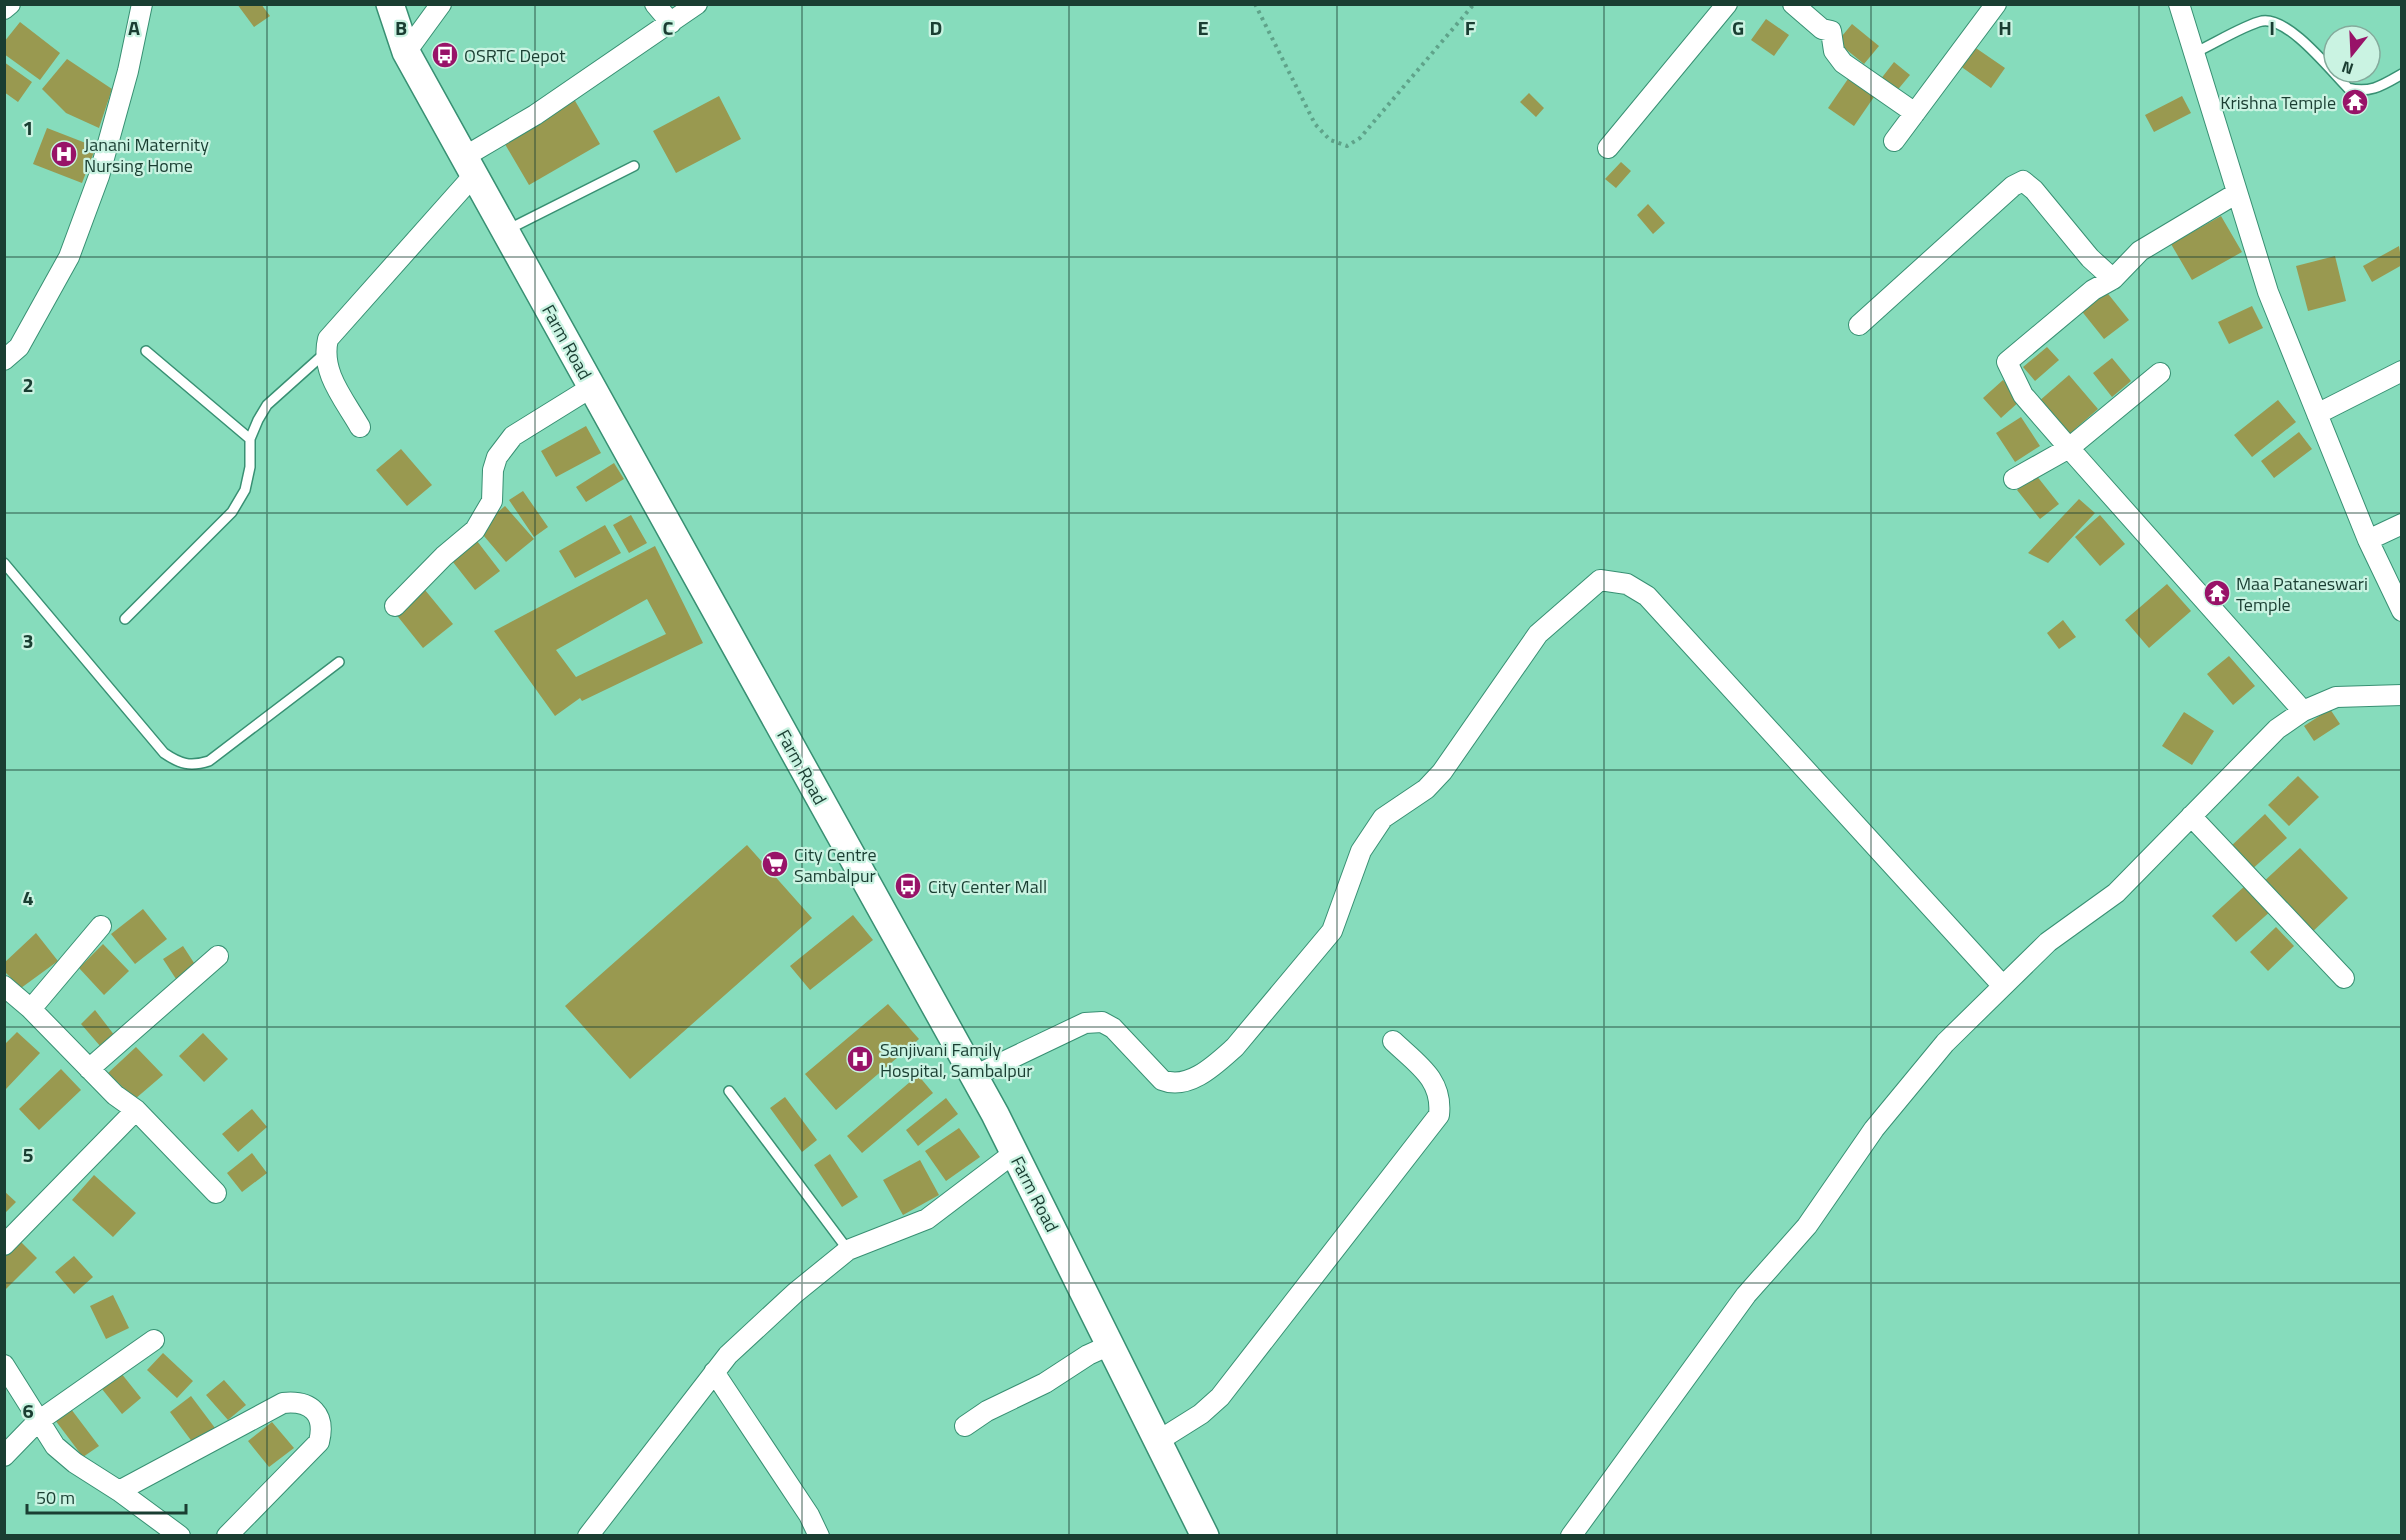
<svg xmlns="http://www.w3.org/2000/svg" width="2406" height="1540" viewBox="0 0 2406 1540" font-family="'Titillium Web',sans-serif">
  <rect width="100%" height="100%" fill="#86dcbc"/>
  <path fill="#999950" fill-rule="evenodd" d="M237,4h24l9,12 -16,11z
    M1766,19l23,16 -15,21 -23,-16z
    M20,22l40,31 -20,27 -36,-26v-12z
    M1852,24l27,22 -15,18 -27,-22z
    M1970,44l35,24 -14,20 -35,-25z
    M67,59l45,30 -13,39 -33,-15 -24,-24z
    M4,62l28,20 -14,20 -14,-10z
    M1894,62l16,13 -15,18 -15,-13z
    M1850,76l26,18 -22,32 -26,-18z
    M1529,93l15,15 -8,9 -16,-15z
    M719,96l22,43 -65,34 -23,-42z
    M2182,96l9,17 -37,19 -9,-17z
    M574,99l26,45 -71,41 -27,-46z
    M47,128l49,19 -14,36 -49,-19z
    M1621,162l10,9 -15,17 -11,-9z
    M1648,204l17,19 -12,11 -16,-19z
    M2221,216l21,36 -50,28 -21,-36z
    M2399,246l3,19 -30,17 -9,-16z
    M2335,256l11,45 -38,10 -12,-45z
    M2105,290l24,30 -25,19 -24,-30z
    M2252,306l11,22 -34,16 -11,-22z
    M2047,347l12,13 -24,21 -12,-14z
    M2112,358l19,23 -19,16 -19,-24z
    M2069,375l29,34 -31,27 -29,-34z
    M2003,380l18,20 -20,18 -18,-20z
    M2278,400l18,22 -44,35 -18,-22z
    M2021,417l19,29 -25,16 -19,-29z
    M586,426l15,27 -45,24 -15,-26z
    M2299,432l13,17 -38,29 -13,-17z
    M401,449l31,36 -25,21 -31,-36z
    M614,463l10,16 -38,23 -10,-15z
    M2036,475l23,29 -19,15 -23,-29z
    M523,491l25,36 -14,10 -25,-37z
    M2079,499l16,14 -47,50 -20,-10z
    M505,506l29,33 -28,23 -28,-33z
    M631,515l16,28 -18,10 -16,-28z
    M2100,515l25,29 -25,22 -25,-29z
    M605,525l16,28 -46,25 -16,-27z
    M474,537l26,34 -25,19 -26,-33z
    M655,546l48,97 -121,58 -2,-3 -25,18 -61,-85zM647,599l19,35 -90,43 -20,-27z
    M2167,584l24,27 -42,37 -24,-28z
    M425,590l28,34 -30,24 -28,-35z
    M2063,620l13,17 -17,12 -12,-16z
    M2229,656l26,30 -22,19 -26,-31z
    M2330,709l10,15 -26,17 -10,-15z
    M2184,712l30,19 -22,34 -30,-19z
    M2298,776l21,21 -30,29 -21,-21z
    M2265,814l22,24 -37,33 -21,-23z
    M747,845l65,73 -182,161 -65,-73z
    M2300,848l48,50 -40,38 -48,-51z
    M2247,884l25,26 -36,32 -24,-26z
    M143,909l24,30 -32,25 -24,-30z
    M853,915l20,25 -63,50 -20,-24z
    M2276,927l18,19 -26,25 -18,-19z
    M36,933l22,28 -37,27 -17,-17v-8z
    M103,944l26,27 -25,24 -25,-27z
    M183,946l13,20 -20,13 -13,-20z
    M888,1004l31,35 -83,71 -31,-36z
    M95,1010l20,26 -14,11 -20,-23z
    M17,1032l23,21 -34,36 -2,-44z
    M203,1033l25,26 -24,23 -25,-26z
    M136,1047l27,28 -28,24 -27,-26z
    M61,1069l20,21 -42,40 -20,-21z
    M918,1075l15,18 -71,60 -15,-17z
    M785,1097l32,43 -15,12 -32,-44z
    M946,1098l12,16 -40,32 -12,-16z
    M252,1109l15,18 -29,25 -16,-18z
    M959,1128l21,29 -34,24 -21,-30z
    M252,1153l15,20 -25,19 -15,-19z
    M830,1154l28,43 -16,10 -28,-42z
    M920,1160l19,35 -36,20 -20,-35z
    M94,1175l42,38 -23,24 -41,-37z
    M4,1191l12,11 -12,12z
    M16,1237l21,21 -33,33v-42z
    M74,1256l19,21 -19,17 -19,-22z
    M113,1295l16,33 -23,11 -16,-33z
    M163,1353l30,28 -16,17 -30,-28z
    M121,1373l20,25 -19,16 -20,-25z
    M224,1380l22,25 -18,15 -22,-25z
    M191,1396l24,32 -22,15 -23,-31z
    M71,1409l28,37 -16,11 -28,-37z
    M272,1422l22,26 -25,19 -21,-26z"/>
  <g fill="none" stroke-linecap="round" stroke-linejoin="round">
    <defs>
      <path id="service" d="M2194,53c18,-8 50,-28 68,-32 26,-5 69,50 86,67 22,6 35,-3 54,-14
        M507,230l127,-64
        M146,351l104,88
        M4,563l160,190c16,11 26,14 45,8l130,-99
        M125,619l107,-107 13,-22 5,-23v-28l8,-19 9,-15 58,-52
        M729,1091l119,159"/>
      <path id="minor" d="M655,4l16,19
        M1793,4l29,25 9,2 3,20 9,12 72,50
        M2179,4l89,288 100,248 34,71
        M4,9l6,-5
        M406,52l35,-48
        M1894,141l102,-137
        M1608,148l119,-144
        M464,157l71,-42 162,-111
        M1859,325l154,-139 10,-5 11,9 56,68 23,21 27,-28 97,-58
        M4,360l15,-13 50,-90 30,-81 29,-105 14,-67
        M2160,373l-91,75 234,263
        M2317,414l85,-43
        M360,427c-16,-28 -40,-55 -32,-88l146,-164
        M2014,479l55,-31 -46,-53 -16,-33 86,-72 20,-11
        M2368,540l34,-16
        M395,606l49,-50 31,-26 17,-29 1,-31 4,-13 16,-21 79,-49
        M2191,816l153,162
        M4,986l27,23 84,86 21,15 80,83
        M31,1009l70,-83
        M89,1069l129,-113
        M974,1076l111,-53 17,-1 11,6 49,52c27,11 54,-16 73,-33l97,-116 29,-80 22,-33 43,-29 16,-17 96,-138 62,-54 27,4 20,12 355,389
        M4,1245l132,-135
        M4,1365l51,81 20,17 44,28 164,-88c28,-3 43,11 36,39l-92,94
        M714,1372l95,143 10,21
        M965,1426l22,-15 58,-28 43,-28 22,-10
        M1158,1441l43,-27 19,-17 219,-282c4,-36 -22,-51 -46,-74
        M4,1456l33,-34 117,-82
        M119,1491l61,45
        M588,1536l140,-181 67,-62 53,-43 79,-31 87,-66
        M1571,1536l175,-241 61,-69 67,-97 71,-86 103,-101 68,-49 161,-164 26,-18 33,-14 66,-2"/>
      <path id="secondary" d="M390,4l16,48 589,1062 210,422"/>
    </defs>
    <use href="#service" stroke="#389073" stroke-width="12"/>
    <use href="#minor" stroke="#389073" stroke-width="22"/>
    <use href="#secondary" stroke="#389073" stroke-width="30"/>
    <path stroke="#5fa38a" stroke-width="4" stroke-dasharray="3 4.5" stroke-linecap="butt" d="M1255,4l60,120 15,16 17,6 13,-8 114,-134"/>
    <use href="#service" stroke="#fff" stroke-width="9"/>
    <use href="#minor" stroke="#fff" stroke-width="20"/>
    <use href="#secondary" stroke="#fff" stroke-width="27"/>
  </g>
  <path fill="none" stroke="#1a3e32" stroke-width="1.5" stroke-opacity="0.55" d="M267,4v1532M535,4v1532M802,4v1532M1069,4v1532M1337,4v1532M1604,4v1532M1871,4v1532M2139,4v1532M4,257h2398M4,513h2398M4,770h2398M4,1027h2398M4,1283h2398"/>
  <defs>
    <symbol id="bus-disc" viewBox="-11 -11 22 22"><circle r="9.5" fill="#981368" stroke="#caf3e2"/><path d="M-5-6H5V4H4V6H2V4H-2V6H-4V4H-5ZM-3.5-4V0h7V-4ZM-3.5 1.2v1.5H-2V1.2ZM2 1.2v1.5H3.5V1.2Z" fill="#fff"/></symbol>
    <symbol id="temple-disc" viewBox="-11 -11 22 22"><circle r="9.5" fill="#981368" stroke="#caf3e2"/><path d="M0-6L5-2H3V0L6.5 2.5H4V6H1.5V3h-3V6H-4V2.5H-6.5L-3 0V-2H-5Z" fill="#fff"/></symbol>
    <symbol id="hospital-disc" viewBox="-11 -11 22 22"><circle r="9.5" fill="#981368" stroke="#caf3e2"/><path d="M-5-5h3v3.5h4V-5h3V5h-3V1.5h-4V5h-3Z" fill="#fff"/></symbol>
    <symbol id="supermarket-disc" viewBox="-11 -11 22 22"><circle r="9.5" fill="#981368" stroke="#caf3e2"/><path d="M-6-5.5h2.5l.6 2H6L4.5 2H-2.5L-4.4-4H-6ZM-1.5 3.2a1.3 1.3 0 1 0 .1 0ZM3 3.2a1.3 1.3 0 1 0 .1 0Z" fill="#fff"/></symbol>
  </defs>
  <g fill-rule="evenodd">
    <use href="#bus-disc" x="430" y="40" width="30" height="30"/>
    <use href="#temple-disc" x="2340" y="87" width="30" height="30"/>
    <use href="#hospital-disc" x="49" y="139" width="30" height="30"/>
    <use href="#temple-disc" x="2202" y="578" width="30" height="30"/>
    <use href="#supermarket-disc" x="760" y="849" width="30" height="30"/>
    <use href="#bus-disc" x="893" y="871" width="30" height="30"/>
    <use href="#hospital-disc" x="845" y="1044" width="30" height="30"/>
  </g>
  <g text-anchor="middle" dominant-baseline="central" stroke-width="4.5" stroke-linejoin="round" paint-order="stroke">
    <g font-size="18" fill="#1a3e32" stroke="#caf3e2" text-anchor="start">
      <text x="464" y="55">OSRTC Depot</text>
      <text x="2336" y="102" text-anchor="end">Krishna Temple</text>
      <text x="84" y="144">Janani Maternity<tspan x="84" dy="21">Nursing Home</tspan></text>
      <text x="2236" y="583">Maa Pataneswari<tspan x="2236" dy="21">Temple</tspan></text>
      <text x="794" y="854">City Centre<tspan x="794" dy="21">Sambalpur</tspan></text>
      <text x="928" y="886">City Center Mall</text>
      <text x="880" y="1049">Sanjivani Family<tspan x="880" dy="21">Hospital, Sambalpur</tspan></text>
    </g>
    <g font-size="18" fill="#1a3e32" stroke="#caf3e2">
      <text transform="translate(567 342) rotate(61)">Farm Road</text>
      <text transform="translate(802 767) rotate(61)">Farm Road</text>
      <text transform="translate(1035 1194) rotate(63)">Farm Road</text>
    </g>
  </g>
  <g font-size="20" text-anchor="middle" font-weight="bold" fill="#1a3e32" stroke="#caf3e2" stroke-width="4.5" stroke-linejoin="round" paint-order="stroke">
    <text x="134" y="35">A</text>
    <text x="401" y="35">B</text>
    <text x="668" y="35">C</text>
    <text x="936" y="35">D</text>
    <text x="1203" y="35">E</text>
    <text x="1470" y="35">F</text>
    <text x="1738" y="35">G</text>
    <text x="2005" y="35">H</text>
    <text x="2272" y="35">I</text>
    <text x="28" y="135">1</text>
    <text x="28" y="392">2</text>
    <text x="28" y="648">3</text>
    <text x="28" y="905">4</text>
    <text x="28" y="1162">5</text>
    <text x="28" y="1418">6</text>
  </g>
  <rect width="2406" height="1540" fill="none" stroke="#1a3e32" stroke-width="12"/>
  <g transform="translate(2352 54) rotate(198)"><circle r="28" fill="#caf3e2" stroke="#84ab9c" stroke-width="1.5"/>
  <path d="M0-4.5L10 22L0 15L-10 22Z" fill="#981368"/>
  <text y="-9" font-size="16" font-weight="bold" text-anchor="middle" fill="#1a3e32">N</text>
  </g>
  <path d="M27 1504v9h159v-9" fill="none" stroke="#1a3e32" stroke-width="3"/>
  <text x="36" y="1504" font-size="18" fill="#1a3e32" stroke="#caf3e2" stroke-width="4.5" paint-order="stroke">50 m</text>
</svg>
